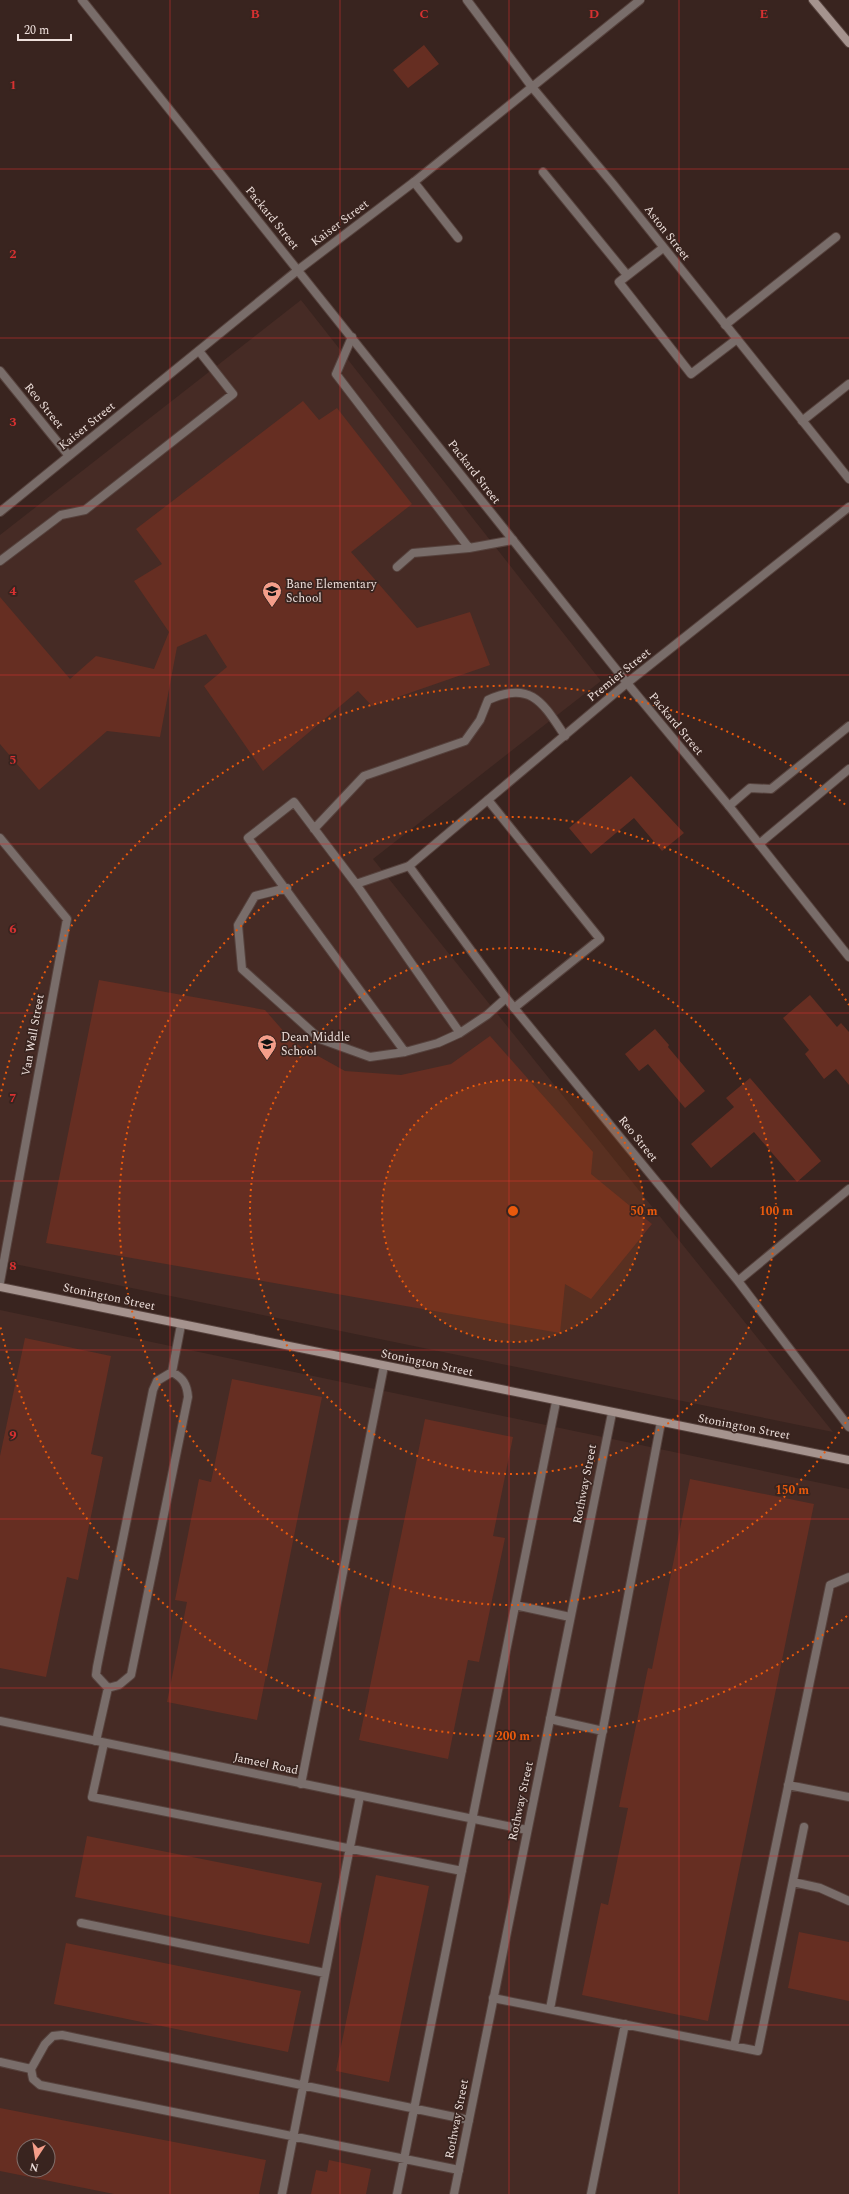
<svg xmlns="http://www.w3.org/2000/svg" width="849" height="2194" viewBox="0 0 849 2194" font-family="Spectral,serif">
  <rect width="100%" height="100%" fill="#39241f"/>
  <path fill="#462b25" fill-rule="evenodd" d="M301,300l300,381 -228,178 460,573 -833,-171v-726z
    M0,1310l849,179v705h-849zM24,2146h24v24h-24z"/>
  <path fill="#662e22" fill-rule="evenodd" d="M424,45l15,19 -31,24 -15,-18z
    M303,401l16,19 18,-12 75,96 -61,48 66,76 53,-16 20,53 -118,41 -14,-15 -95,80 -59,-85 23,-19 -21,-33 -29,13 -17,90 -53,-6 -68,59 -39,-46v-147l70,82 26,-23 58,13 15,-37 -35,-51 28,-17 -26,-35z
    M631,776l53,57 -22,18 -28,-33 -43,36 -22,-26z
    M99,980l166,30 28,32 52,29 56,4 50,-11 39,-28 103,116 -2,22 61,50 -61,75 -26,-15 -5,49 -514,-90z
    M810,995l27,32 4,-4 8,9v53l-13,-16 -12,10 -19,-25 4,-4 -26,-32z
    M655,1029l14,16 -1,2 37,44 -20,17 -37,-44 -9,7 -14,-17z
    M750,1078l71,83 -24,21 -43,-50 -43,36 -20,-24 43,-37 -8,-9z
    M25,1338l86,18 -20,98 12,3 -25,123 -11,-3 -21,100 -46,-9v-212z
    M232,1379l90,18 -65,323 -90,-18 20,-100 -12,-2 24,-121 12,3z
    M425,1419l88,18 -20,99 12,2 -26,124 -11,-2 -20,99 -89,-19z
    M690,1479l124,25 -106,517 -126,-26 19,-92 7,2 20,-97 -9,-1 29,-139 4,1z
    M87,1836l235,47 -13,61 -234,-47z
    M376,1875l53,11 -40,196 -53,-11z
    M799,1932l50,10v59l-61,-13z
    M66,1943l235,48 -13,61 -234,-48z
    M0,2108l266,52 -7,34h-145l-114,-23zM24,2146h24v24h-24z
    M329,2160l42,9 -5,25h-55l5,-24 11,2z"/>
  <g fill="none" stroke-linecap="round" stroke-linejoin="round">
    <defs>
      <path id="lane" d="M543,172l84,103
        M414,182l44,56
        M663,248l-44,34 72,92 46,-35
        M725,325l111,-88
        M352,337l-16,37 133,174 44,-8
        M802,421l47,-37
        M0,561l61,-46 24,-5 148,-116 -34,-43
        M397,567l16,-14 56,-5
        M488,800l112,139 -86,69
        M729,806l21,-18 21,1 78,-63
        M314,829l50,-53 101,-35 15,-21 8,-20c43,-20 55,3 77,36
        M0,838l67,81 -67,363
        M759,844l90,-75
        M356,884l53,-18
        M287,888l-32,8 -17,29 4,44 78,70 50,18 35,-5 33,-9 22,-10
        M405,1052l-157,-214 46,-36 62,82 104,149 27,-18 19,-17
        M172,1372c11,6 15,12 16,25l-57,278 -12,10 -11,3 -12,-13 1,-8 56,-277 4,-9z
        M172,1372l9,-47
        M515,1605l55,12
        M550,1719l53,12
        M96,1741l12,-53
        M104,1743l-12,54 370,74
        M301,1784l83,-418
        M788,1785l61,12
        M793,1882l27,6 29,13
        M81,1923l244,50
        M493,1998l265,53 46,-224
        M550,2009l111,-587
        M734,2046l96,-461 19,-8
        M0,2062l31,7
        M459,2170l-419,-85 -7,-6 -2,-10 14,-25 8,-8 9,-1 407,85
        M282,2194l78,-398
        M397,2194l159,-792
        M591,2194l34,-170"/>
      <path id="street" d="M82,0l545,683 102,123 120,151
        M467,0l65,87 81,97 236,295
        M0,371l69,85
        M849,507l-222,176 -218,183 97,132 232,283 111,146
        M0,512l298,-242 116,-88 226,-182
        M738,1281l111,-92
        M0,1721l527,109
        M454,2194l158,-781"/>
      <path id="secondary" d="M813,0l36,43
        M0,1287l849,173"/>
    </defs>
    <use href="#lane" stroke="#56423d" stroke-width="10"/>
    <use href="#street" stroke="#56423d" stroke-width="10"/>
    <use href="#secondary" stroke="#56423d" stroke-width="10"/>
    <use href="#lane" stroke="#796d6a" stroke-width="8"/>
    <use href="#street" stroke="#796d6a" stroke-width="8"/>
    <use href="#secondary" stroke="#a5938e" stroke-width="8"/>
  </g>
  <path fill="none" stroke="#d73131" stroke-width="1" stroke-opacity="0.55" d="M170,0v2194M340,0v2194M509,0v2194M679,0v2194M0,169h849M0,338h849M0,506h849M0,675h849M0,844h849M0,1013h849M0,1181h849M0,1350h849M0,1519h849M0,1688h849M0,1856h849M0,2025h849"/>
  <circle cx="513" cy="1211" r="131" fill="#e8590c" fill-opacity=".12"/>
  <g fill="none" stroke="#e8590c" stroke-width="2" stroke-dasharray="2 4">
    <circle cx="513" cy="1211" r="131"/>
    <circle cx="513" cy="1211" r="263"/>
    <path d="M849 1417A394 394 0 1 1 849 1005"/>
    <path d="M847 1616A525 525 0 0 1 0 1325M0 1097A525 525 0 0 1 847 806"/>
  </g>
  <defs>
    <symbol id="school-pin" viewBox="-11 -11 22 30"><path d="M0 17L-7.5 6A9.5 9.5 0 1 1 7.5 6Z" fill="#f49e8a" stroke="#39241f"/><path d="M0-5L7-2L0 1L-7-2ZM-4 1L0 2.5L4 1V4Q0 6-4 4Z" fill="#111"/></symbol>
  </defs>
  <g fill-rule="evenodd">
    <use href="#school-pin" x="261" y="580" width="22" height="30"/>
    <use href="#school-pin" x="256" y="1033" width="22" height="30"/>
  </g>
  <g text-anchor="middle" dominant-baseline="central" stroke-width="3.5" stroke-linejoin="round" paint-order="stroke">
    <g font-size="12" fill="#eee0dc" stroke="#39241f">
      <text transform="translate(272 218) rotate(51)">Packard Street</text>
      <text transform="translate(340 223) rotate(-37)">Kaiser Street</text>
      <text transform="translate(667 233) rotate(52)">Aston Street</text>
      <text transform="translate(44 406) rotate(51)">Reo Street</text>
      <text transform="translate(87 426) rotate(-39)">Kaiser Street</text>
      <text transform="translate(474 472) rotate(52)">Packard Street</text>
      <text transform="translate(619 675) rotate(-39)">Premier Street</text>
      <text transform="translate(676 724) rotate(50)">Packard Street</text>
      <text transform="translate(33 1035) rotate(-80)">Van Wall Street</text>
      <text transform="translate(638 1139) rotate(51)">Reo Street</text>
      <text transform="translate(109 1297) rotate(12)">Stonington Street</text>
      <text transform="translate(427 1363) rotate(12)">Stonington Street</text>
      <text transform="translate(744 1427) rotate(11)">Stonington Street</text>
      <text transform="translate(585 1484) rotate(-79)">Rothway Street</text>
      <text transform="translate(266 1764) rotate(12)">Jameel Road</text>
      <text transform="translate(521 1801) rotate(-78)">Rothway Street</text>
      <text transform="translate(457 2119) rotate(-79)">Rothway Street</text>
    </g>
    <g font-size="12" fill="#eee0dc" stroke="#39241f" text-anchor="start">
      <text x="286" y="584">Bane Elementary<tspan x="286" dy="14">School</tspan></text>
      <text x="281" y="1037">Dean Middle<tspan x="281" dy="14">School</tspan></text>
    </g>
  </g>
  <g font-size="13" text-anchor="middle" font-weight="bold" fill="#d73131" stroke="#39241f" stroke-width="3.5" stroke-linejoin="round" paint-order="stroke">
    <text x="255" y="18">B</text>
    <text x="424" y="18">C</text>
    <text x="594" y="18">D</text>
    <text x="764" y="18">E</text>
    <text x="13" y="89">1</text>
    <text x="13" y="258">2</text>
    <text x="13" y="426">3</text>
    <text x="13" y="595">4</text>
    <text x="13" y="764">5</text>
    <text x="13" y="933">6</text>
    <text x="13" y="1102">7</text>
    <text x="13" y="1270">8</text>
    <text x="13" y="1439">9</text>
  </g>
  <circle cx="513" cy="1211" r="6" fill="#e8590c" stroke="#39241f" stroke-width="2"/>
  <g font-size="12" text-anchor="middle" font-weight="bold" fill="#e8590c" stroke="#39241f" stroke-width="3.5" stroke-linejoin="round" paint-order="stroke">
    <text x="644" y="1215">50 m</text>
    <text x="776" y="1215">100 m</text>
    <text x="792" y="1494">150 m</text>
    <text x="513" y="1740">200 m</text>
  </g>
  <g transform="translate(36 2158) rotate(192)"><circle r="19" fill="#39241f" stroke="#816f6b"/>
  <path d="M0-3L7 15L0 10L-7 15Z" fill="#f49e8a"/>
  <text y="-6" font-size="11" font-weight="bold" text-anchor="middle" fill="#eee0dc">N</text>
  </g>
  <path d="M18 34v6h53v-6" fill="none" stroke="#eee0dc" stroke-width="2"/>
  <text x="24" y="34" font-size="12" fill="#eee0dc" stroke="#39241f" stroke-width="3" paint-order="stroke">20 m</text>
</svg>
